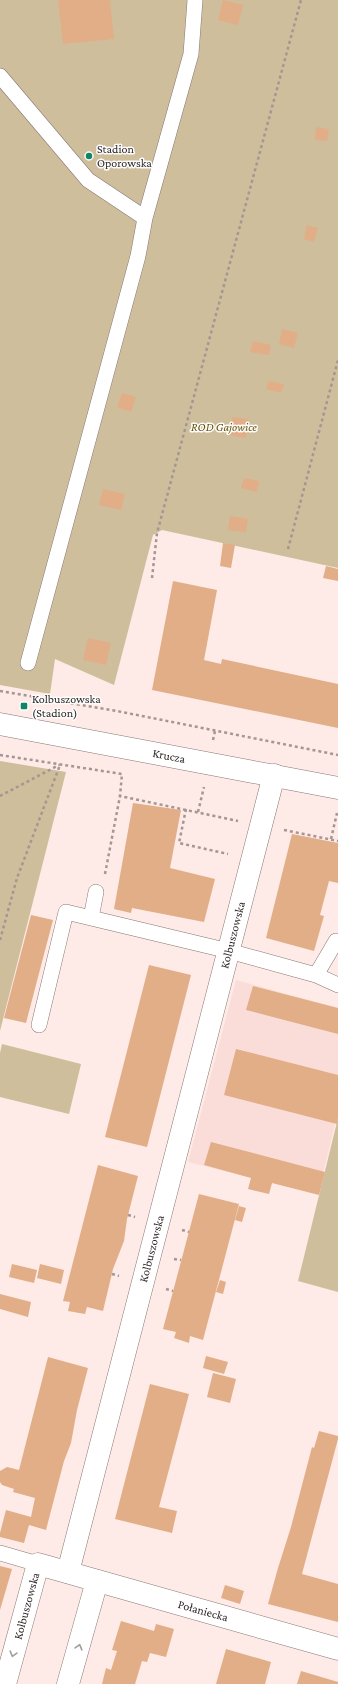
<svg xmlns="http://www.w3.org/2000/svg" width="338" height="1684" viewBox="0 0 338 1684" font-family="'Crimson Pro',serif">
  <rect width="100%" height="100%" fill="#feeae6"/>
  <path fill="#faddd8" d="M236,980l102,28v104l-20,82 -130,-32z"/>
  <path fill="#cfbe9b" d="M0,0h338v568l-176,-38 -9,5 -39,150 -59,-26 -5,35 -50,-9z
    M0,761l66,11 -66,259z
    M2,1044l79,20 -12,50 -69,-17v-44z
    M338,1118v174l-40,-11z"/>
  <path fill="#e1ae87" d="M58,0h52l4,39 -51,5z
    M223,0l20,5 -5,20 -20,-5z
    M316,127l13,2 -2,12 -12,-1z
    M307,225l11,3 -4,14 -10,-3z
    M282,329l16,4 -4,15 -15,-4z
    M253,341l18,4 -2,10 -19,-3z
    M269,381l15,3 -3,9 -15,-4z
    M122,393l14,4 -5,15 -14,-5z
    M232,417l16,2 -2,19 -16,-3z
    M244,478l15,3 -2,11 -16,-4z
    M103,489l22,5 -4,16 -22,-5z
    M230,516l18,3 -2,13 -18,-2z
    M223,543l12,2 -4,23 -11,-2z
    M326,566l12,3v12l-15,-3z
    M173,581l44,9 -13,70 17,4 1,-5 116,25v44l-186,-38z
    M88,638l23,5 -5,22 -23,-5z
    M133,803l48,7 -11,58 45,11 -11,43 -72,-14 -1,5 -17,-4z
    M292,834l46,9v40l-9,-2 -9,34 4,1 -10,35 -48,-13z
    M31,915l22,5 -27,103 -22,-5z
    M149,965l42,10 -44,172 -42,-10z
    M253,986l85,22v26l-92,-24z
    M236,1049l102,26v43l-1,6 -113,-29z
    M211,1142l114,30 -6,23 -47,-12 -3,11 -21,-5 3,-11 -47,-13z
    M98,1165l40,11 -11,43 -3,22 -11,28 -10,42 -16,-4 -2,7 -17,-3 2,-9 -7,-1z
    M199,1194l40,10 -36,136 -13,-4 -1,7 -15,-5 2,-6 -13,-3z
    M239,1206l7,2 -4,14 -7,-2z
    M12,1264l25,6 -3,13 -25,-6z
    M40,1264l24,6 -3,14 -24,-6z
    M220,1280l6,2 -3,12 -7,-2z
    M0,1294l31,8 -3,15 -28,-8z
    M206,1356l22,6 -4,12 -21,-6z
    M48,1357l40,11 -11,42 -6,33 -7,18 -18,69 -17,-5 -5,18 -24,-6v-4l6,-23 25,7 4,-19 -22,-6 1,-3 -12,-4 -2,-3v-11l7,-4 12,3z
    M213,1373l23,6 -6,24 -23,-6z
    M150,1384l39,10 -30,113 18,4 -5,22 -57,-14z
    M319,1431l19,5v3l-36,135 36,10v38l-70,-18 10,-36 13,-41 21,-80 2,1z
    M0,1566l12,3 -12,41z
    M225,1585l19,6 -4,13 -19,-6z
    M121,1621l33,10 2,-7 18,5 -8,28 -16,-4 -3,9 -5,-1 -7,23h-33l4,-16 5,2 6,-19 -5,-1z
    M226,1649l45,13 -6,22h-49z
    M301,1671l37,11v2h-41z"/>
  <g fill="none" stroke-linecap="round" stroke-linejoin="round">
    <defs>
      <path id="lane" d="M0,76l88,104 57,38
        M28,663l110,-407 7,-38 46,-164 4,-54
        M91,918l5,-26
        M316,975l20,-34 2,1
        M39,1025l27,-113 163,39 87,24 22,10
        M0,1553l38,11"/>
      <g id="street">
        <path id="s1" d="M68,1572l206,-797"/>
        <path id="s2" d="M5,1684l33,-120 300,85"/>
        <path d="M68,1684l29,-103"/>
      </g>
      <g id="secondary">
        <path id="s3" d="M0,724l338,64"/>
      </g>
    </defs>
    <use href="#lane" stroke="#897774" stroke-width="16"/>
    <use href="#street" stroke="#897774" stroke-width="23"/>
    <use href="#secondary" stroke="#897774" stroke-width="23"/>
    <path stroke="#a49693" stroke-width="2.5" stroke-dasharray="3 3" stroke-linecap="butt" d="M288,549l50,-189
      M152,578l5,-45 144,-533
      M0,691l122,21 216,43
      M213,740l2,-9
      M0,755l122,19 -2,22 118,25
      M0,796l59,-31
      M186,809l-7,34 49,11
      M198,812l6,-25
      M284,830l54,11
      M331,839l6,-26
      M105,874l15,-78
      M0,940l17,-62 43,-113
      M128,1215l7,2
      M182,1230l7,2
      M174,1259l7,1
      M112,1274l7,2
      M166,1289l7,2"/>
    <use href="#lane" stroke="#fff" stroke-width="15"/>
    <use href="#street" stroke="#fff" stroke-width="22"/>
    <use href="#secondary" stroke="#fff" stroke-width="22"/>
  </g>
  <defs><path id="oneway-chevron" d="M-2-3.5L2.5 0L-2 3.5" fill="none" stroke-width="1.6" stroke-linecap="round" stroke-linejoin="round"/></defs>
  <g stroke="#a19e9d">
    <use href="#oneway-chevron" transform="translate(79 1647) rotate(-74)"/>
    <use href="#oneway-chevron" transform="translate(13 1654) rotate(106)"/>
  </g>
  <g fill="#0d8566" stroke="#fcfcfc" stroke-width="1.5">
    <circle cx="89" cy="156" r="4"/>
    <rect x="20" y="702" width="8" height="8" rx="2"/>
  </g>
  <g text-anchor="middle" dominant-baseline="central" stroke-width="3" stroke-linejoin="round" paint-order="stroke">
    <g font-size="12" fill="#2e2726" stroke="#fcfcfc" text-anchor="start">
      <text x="97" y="149">Stadion<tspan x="97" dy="14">Oporowska</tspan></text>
      <text x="32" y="699">Kolbuszowska<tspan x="32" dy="14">(Stadion)</tspan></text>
    </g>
    <g font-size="12" font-style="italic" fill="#6a5008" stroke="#fcfcfc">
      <text x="224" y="427">ROD Gajowice</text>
    </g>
    <g font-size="12" fill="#2e2726" stroke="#fcfcfc">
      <text stroke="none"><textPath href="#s3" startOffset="172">Krucza</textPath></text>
      <text stroke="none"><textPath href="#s1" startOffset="658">Kolbuszowska</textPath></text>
      <text stroke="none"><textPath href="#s1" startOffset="334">Kolbuszowska</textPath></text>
      <text stroke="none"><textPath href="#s2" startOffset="81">Kolbuszowska</textPath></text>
      <text stroke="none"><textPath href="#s2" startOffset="296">Połaniecka</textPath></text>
    </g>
  </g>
</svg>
